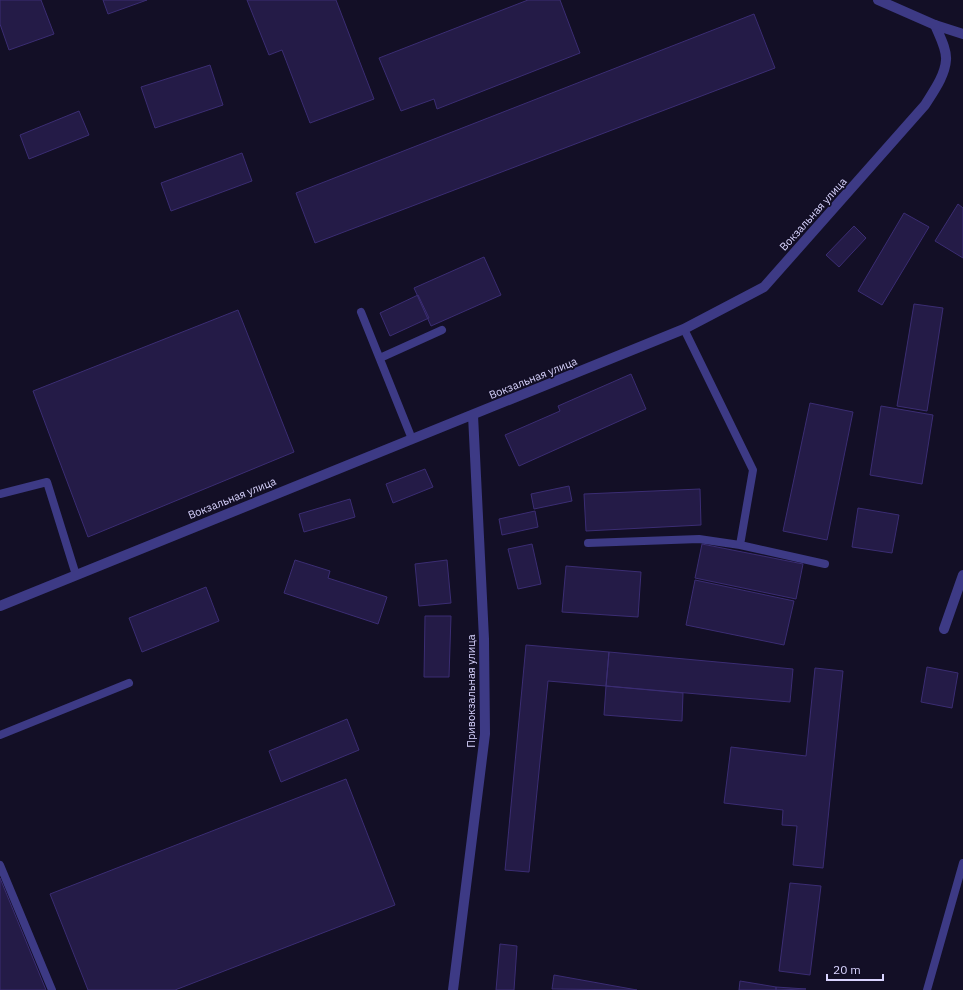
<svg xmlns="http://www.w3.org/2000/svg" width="963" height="990" viewBox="0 0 963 990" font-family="'IBM Plex Sans',sans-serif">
  <rect width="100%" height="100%" fill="#130f26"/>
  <path fill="#241b47" stroke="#3b2d73" d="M0,0h41l13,34 -45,16 -9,-26z
    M103,0h44l-39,14z
    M247,0h89l38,99 -64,24 -28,-73 -13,5z
    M528,0h32l20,53 -143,56 -3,-10 -33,12 -22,-53z
    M754,14l21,54 -460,175 -19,-50z
    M210,65l13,40 -68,23 -14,-41z
    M79,111l10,24 -60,24 -9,-24z
    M242,153l10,28 -81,30 -10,-28z
    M958,204l5,4v50l-28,-17z
    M904,213l25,14 -47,78 -24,-14z
    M854,226l12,12 -27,29 -13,-12z
    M484,257l17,38 -70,31 -17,-38z
    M418,295l11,23 -39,18 -10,-23z
    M914,304l29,4 -16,103 -30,-5z
    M238,310l56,142 -206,85 -55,-146z
    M631,374l15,35 -127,57 -14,-31 55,-24 -2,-5z
    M810,403l43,9 -26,128 -44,-9z
    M881,406l52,9 -11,69 -52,-9z
    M425,469l8,18 -40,16 -7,-19z
    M569,486l3,15 -38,8 -3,-15z
    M700,489l1,36 -115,6 -2,-37z
    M350,499l5,18 -51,15 -5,-18z
    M858,508l41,7 -7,38 -40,-6z
    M535,511l3,16 -36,8 -3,-16z
    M532,544l9,40 -23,5 -10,-40z
    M702,544l101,20 -7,35 -101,-21z
    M295,560l35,11 -2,7 59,19 -9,27 -94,-31z
    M447,560l4,43 -32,3 -4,-42z
    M566,566l75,6 -3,45 -76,-5z
    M695,580l99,21 -10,44 -98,-20z
    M206,587l13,34 -77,31 -13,-34z
    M425,616h26l-2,61h-25z
    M526,645l83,7 -3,34 -58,-5 -19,191 -24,-2z
    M609,652l184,17 -3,33 -184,-16z
    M927,667l31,6 -6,35 -31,-6z
    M815,668l28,3 -20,197 -30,-3 4,-39 -15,-1 1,-15 -59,-7 7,-56 75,9z
    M606,686l77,7 -1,28 -78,-6z
    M347,719l12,31 -78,32 -12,-31z
    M346,779l49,126 -220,85h-87l-38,-96z
    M0,878l46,112h-46z
    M790,883l31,3 -11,89 -31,-4z
    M500,944l17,2 -3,44h-18z
    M554,975l83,15 -85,-1z
    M740,981l36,6v3h-37z
    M776,987l30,2 -30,1z"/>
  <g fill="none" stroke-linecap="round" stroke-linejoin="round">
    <path stroke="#3d3a85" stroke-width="8" d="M361,312l51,127
      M380,358l62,-28
      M0,494l47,-12 29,93
      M588,543l111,-4 41,6 13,-75 -69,-141
      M740,545l85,19
      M0,735l129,-52
      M0,865l52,125
      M927,990l36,-127"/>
    <path stroke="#3d3a85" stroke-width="10" d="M935,25l28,9
      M0,606l684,-277 80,-42 161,-182c8,-13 20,-29 21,-45 1,-11 -7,-25 -11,-35
      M944,629l19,-54
      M453,990l32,-256 -1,-95 -11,-224"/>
    <path stroke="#3d3a85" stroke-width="10" d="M878,0l57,25"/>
  </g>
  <g text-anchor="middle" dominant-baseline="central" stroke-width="3.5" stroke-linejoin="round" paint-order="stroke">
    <g font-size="11" fill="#d9d4ff" stroke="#130f26">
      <text transform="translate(813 214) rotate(-48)">Вокзальная улица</text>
      <text transform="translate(533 378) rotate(-22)">Вокзальная улица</text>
      <text transform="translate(232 498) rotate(-22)">Вокзальная улица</text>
      <text transform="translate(471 691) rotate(-90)">Привокзальная улица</text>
    </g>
  </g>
  <path d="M827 974v6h56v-6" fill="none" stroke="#d9d4ff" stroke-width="2"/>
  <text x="833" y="974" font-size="12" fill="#d9d4ff" stroke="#130f26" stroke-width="3" paint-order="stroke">20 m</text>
</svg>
